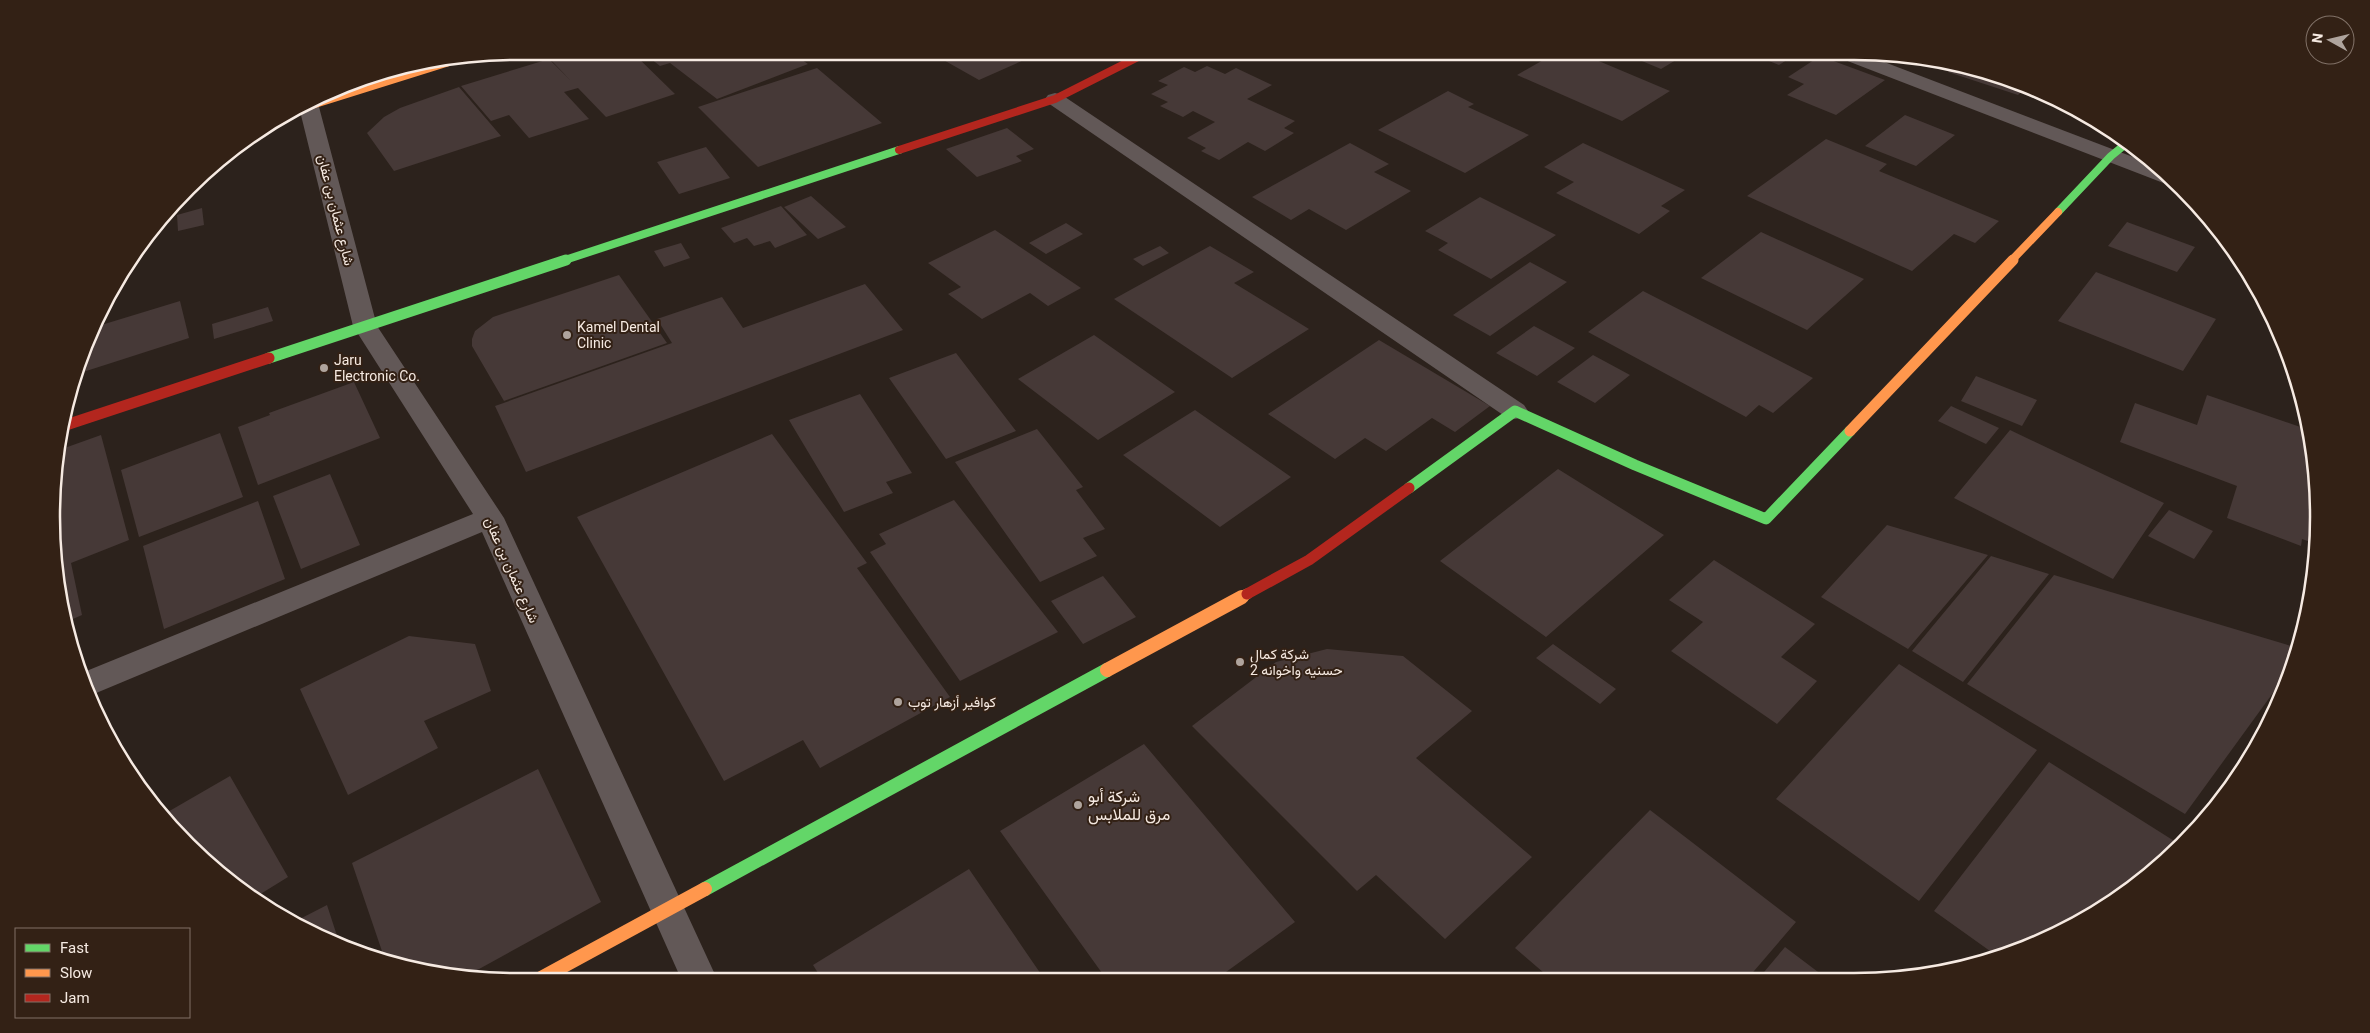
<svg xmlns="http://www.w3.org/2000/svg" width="2370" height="1033" viewBox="0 0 2370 1033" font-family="Roboto,Vazirmatn,sans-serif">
  <rect width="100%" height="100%" fill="#2c221c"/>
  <path fill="#463937" d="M574,51h57l44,43 -69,23 -28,-29 -14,4 25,27 -60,19 -20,-23 -18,6 -30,-35 88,-27 22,22 -21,-22z
    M641,51h148l19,13 -91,35 -47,-36 -10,3z
    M957,51h68l8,5 -54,24 -39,-22z
    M1056,51h23l-13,6z
    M1493,51h22l-10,6z
    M1559,51h16l95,40 -48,30 -105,-46z
    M1618,51h73l-30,18z
    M1744,51h46l6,3 -17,11z
    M1820,56l65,24 -49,35 -49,-20 17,-11 -16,-7z
    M1207,66l18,8 11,-6 36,17 -25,14 48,22 -11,7 10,5 -29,18 -17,-9 -29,18 -18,-9 5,-3 -19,-10 28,-16 -22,-11 -10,6 -23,-11 8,-4 -17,-8 17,-9 -10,-4 26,-14 11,5z
    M817,68l65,55 -124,44 -60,-60z
    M1952,68l51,8 23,11 -8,8 -70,-23z
    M459,87l42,49 -107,35 -27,-38 17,-16 16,-9z
    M1448,91l26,13 -6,3 61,28 -64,38 -87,-43z
    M1905,115l50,20 -39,31 -51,-20z
    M1007,128l27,21 -18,7 6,5 -45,16 -31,-28z
    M1826,139l61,25 -8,7 120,50 -24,22 -21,-9 -42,37 -165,-75z
    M1350,143l39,21 -15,8 37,19 -65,39 -37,-21 -18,11 -39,-23z
    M1583,143l102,47 -24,16 9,5 -31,23 -83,-41 18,-11 -30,-15z
    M706,147l24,31 -51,16 -22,-32z
    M811,196l35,31 -28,12 -34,-32z
    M1480,197l76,38 -65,44 -53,-29 10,-7 -23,-12z
    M781,206l26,29 -32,13 -5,-7 -16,5 -7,-8 -13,5 -13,-15z
    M202,208l2,17 -26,6 -1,-16z
    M2127,222l68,25 -18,25 -69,-26z
    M1066,223l17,11 -37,20 -17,-11z
    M995,230l86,58 -33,18 -18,-13 -48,26 -34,-25 13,-7 -33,-24z
    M1761,232l103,47 -57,51 -106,-52z
    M681,243l9,15 -26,9 -10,-16z
    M1160,246l9,7 -26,13 -10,-7z
    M1210,246l44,26 -20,11 75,46 -77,49 -118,-79z
    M1530,262l37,20 -77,54 -37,-21z
    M2096,272l120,47 -33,52 -125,-50z
    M619,275l48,68 -163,58 -32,-55v-7l3,-8 18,-14z
    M865,284l38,46 -377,142 -31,-66 177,-63 -15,-24 65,-22 21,31z
    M1643,291l170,87 -40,35 -14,-8 -13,12 -158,-85z
    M180,301l9,37 -109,35 18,-47z
    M268,307l5,14 -59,18 -2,-15z
    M1534,326l41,22 -38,28 -41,-23z
    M1094,335l81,57 -77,48 -80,-61z
    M1379,340l111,66 -35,26 -23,-14 -46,33 -21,-13 -30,21 -67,-45z
    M956,353l60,78 -70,28 -57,-81z
    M1593,355l37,20 -35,28 -38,-21z
    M1976,376l61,24 -15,26 -61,-25z
    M354,382l26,56 -122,47 -20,-58 32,-12 -1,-2z
    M860,394l52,79 -26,9 7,11 -49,19 -55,-92z
    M2207,395l102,35 9,56 -2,58 -14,-5 -1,7 -74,-28 10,-32 -117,-44 15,-39 62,22z
    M1951,406l48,22 -13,16 -48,-23z
    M1195,410l96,67 -71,50 -97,-72z
    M1037,429l46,58 -7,3 29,39 -22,9 14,18 -57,26 -85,-120z
    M2010,430l154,73 -51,76 -159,-81z
    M220,433l23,64 -104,40 -18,-67z
    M772,434l95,129 -10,5 93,129 -130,71 -17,-28 -79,41 -147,-264z
    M101,435l28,105 -58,23 11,52 -16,7 -11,-44 4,-128z
    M1558,469l106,66 -118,102 -106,-76z
    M330,474l30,71 -59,24 -28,-73z
    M954,500l104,132 -98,49 -90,-129 16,-8 -7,-10z
    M258,501l27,78 -121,50 -21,-83z
    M2169,510l44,21 -19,28 -46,-23z
    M1887,525l101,30 -80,94 -87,-52z
    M1991,556l58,18 -86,108 -51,-31z
    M1714,560l101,64 -34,33 36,24 -40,43 -106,-73 32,-29 -34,-22z
    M2054,575l244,73 -4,16 -109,150 -218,-130z
    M1103,576l33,41 -53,27 -32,-43z
    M409,636l66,8 16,47 -67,30 14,27 -90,47 -48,-106z
    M1553,644l63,45 -16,15 -64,-46z
    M1327,649l76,7 69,55 -56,47 116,99 -87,82 -69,-64 -19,16 -165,-165 84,-64z
    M1899,664l138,86 -118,151 -143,-102z
    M1144,744l151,178 -80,58h-108l-107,-149z
    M2049,762l130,82 -42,41 -105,61 -35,10 -63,-45z
    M538,769l63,133 -131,72 -85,-14 -33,-97z
    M230,776l58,101 -34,21 -44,-32 -44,-53z
    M1650,810l146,112 -48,56 -197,1 -36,-31z
    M969,869l76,111 -222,1 -10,-16z
    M327,905l13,40 -48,-22z
    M1785,947l41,31h-67z"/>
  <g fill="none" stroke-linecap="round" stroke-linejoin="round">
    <path fill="#625857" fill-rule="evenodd" d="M1830,51l28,1 304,116 16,17 -12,-1 -334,-129z
      M1055,93l7,2 462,310 4,6 -4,6 -9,2 -9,-2 -458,-314 -3,-4 3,-4z
      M311,102l5,1 3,4 58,219 127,192 214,463h-36l-200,-449 -393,164 -10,-22 394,-160 -120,-188 -54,-219z"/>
    <path stroke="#63d668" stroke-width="8" d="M2058,212l53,-56 16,-13
      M562,261l337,-111"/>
    <path stroke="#63d668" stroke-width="11" d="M269,358l297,-98
      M1409,488l106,-77 120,54 131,54 84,-88"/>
    <path stroke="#63d668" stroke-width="14" d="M705,889l402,-219"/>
    <path stroke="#ff974d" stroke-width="8" d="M283,114l163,-51
      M2011,261l47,-49"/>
    <path stroke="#ff974d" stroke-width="11" d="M1850,431l163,-171
      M1240,598l7,-4"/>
    <path stroke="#ff974d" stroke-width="14" d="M1107,670l135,-73
      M534,982l171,-93"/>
    <path stroke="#b3261e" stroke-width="8" d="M899,150l156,-51 95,-48"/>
    <path stroke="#b3261e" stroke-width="11" d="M60,427l209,-69
      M1247,594l62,-34 100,-72"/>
  </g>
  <g fill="#afa49d" stroke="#332115" stroke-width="2">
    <circle cx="567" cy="335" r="5"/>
    <circle cx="324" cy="368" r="5"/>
    <circle cx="1240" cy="662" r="5"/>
    <circle cx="898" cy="702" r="5"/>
    <circle cx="1078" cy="805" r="5"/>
  </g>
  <g text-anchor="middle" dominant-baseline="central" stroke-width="4" stroke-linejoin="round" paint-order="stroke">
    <g font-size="14" fill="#f6eae2" stroke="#332115">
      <text transform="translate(336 210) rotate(76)">شارع عثمان بن عفان</text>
      <text transform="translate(512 570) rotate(66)">شارع عثمان بن عفان</text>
    </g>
    <g font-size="14" fill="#f6eae2" stroke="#332115" text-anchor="start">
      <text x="577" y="327">Kamel Dental<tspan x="577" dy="16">Clinic</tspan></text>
      <text x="334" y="360">Jaru<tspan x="334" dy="16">Electronic Co.</tspan></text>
      <text x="1250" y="654">شركة كمال<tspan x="1250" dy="16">حسنيه واخوانه 2</tspan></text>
      <text x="908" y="702">كوافير أزهار توب</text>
    </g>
    <g font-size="16" fill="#f6eae2" stroke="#332115" text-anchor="start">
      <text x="1088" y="796">شركة أبو<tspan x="1088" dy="18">مرق للملابس</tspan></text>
    </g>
  </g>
  <path d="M0 0H2370V1033H0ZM516 60H1854A456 456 0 0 1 2310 516V517A456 456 0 0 1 1854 973H516A456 456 0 0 1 60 517V516A456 456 0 0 1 516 60Z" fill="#332115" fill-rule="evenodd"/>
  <path fill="none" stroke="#f6eae2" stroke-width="2.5" d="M516 60H1854A456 456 0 0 1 2310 516V517A456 456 0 0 1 1854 973H516A456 456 0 0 1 60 517V516A456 456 0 0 1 516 60Z"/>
  <rect x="15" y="928" width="175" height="90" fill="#332115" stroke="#817167"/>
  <rect x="25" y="944" width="25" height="8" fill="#63d668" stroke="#817167"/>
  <text x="60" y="953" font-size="15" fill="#f6eae2">Fast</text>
  <rect x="25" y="969" width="25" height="8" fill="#ff974d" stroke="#817167"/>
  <text x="60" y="978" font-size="15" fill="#f6eae2">Slow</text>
  <rect x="25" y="994" width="25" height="8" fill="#b3261e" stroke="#817167"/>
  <text x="60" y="1003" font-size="15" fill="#f6eae2">Jam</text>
  <g transform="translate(2330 40) rotate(278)"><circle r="24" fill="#332115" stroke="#817167"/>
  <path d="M0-4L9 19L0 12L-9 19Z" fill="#afa49d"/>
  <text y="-8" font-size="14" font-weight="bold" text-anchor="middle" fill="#f6eae2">N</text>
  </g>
</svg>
